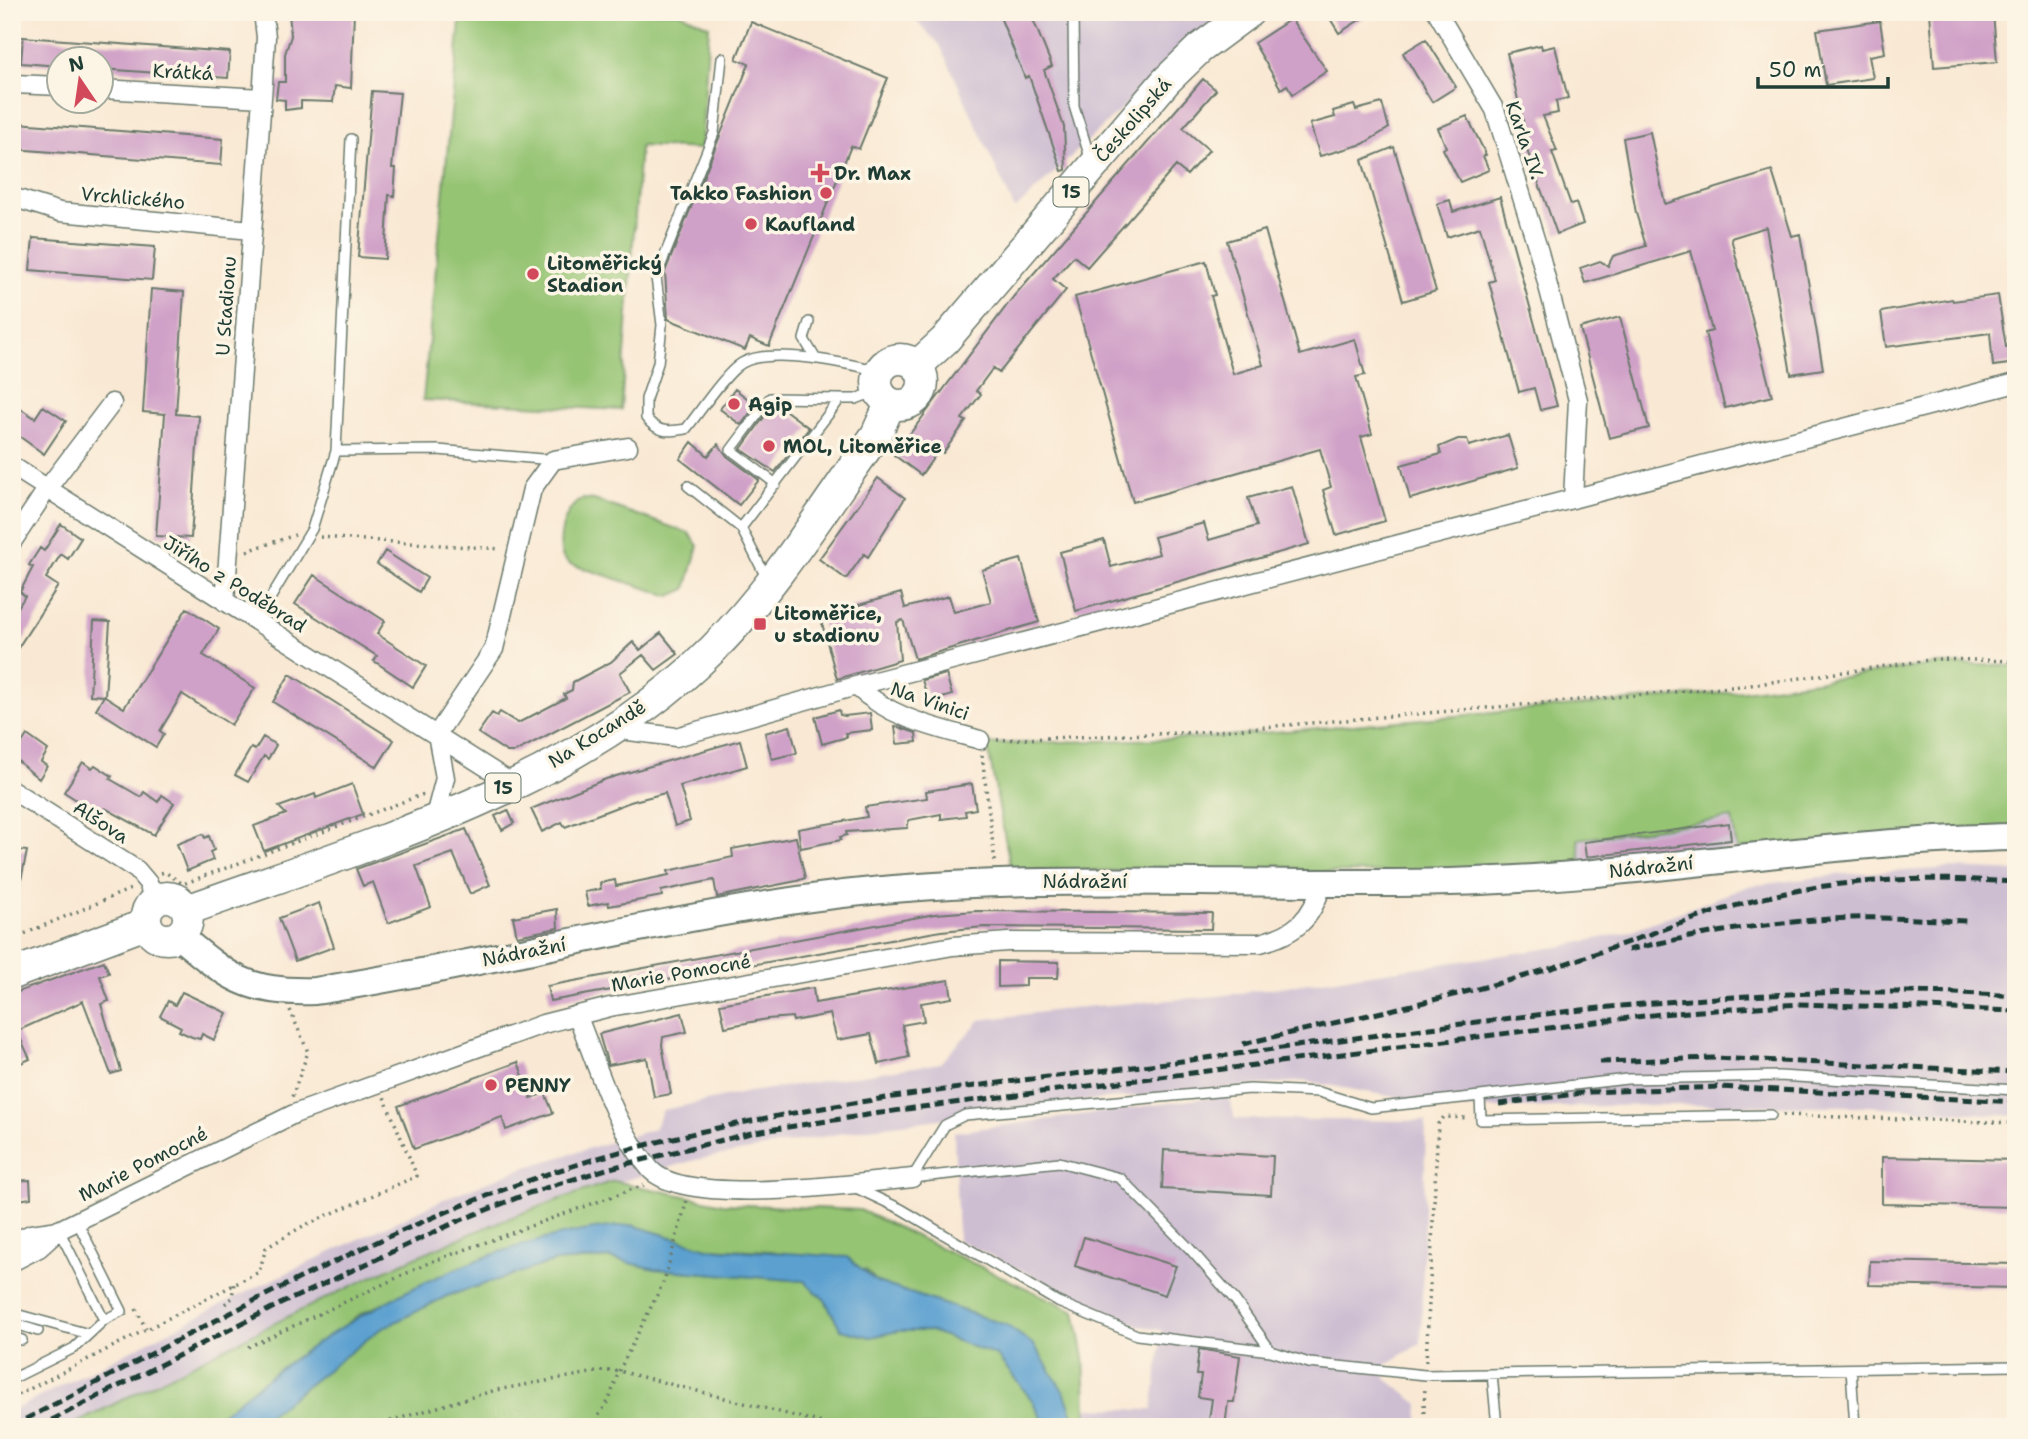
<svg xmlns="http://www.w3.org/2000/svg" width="2028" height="1439" viewBox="0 0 2028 1439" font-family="'Shantell Sans',sans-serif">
  <rect width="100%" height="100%" fill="#fcf5e5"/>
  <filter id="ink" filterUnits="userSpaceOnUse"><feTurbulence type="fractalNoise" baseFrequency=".0143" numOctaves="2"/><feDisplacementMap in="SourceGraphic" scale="14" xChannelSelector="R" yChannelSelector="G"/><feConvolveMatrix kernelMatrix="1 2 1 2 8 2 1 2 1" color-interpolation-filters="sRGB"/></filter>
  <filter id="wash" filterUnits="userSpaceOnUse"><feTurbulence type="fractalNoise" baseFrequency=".00686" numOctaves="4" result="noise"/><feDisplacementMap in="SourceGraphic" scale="28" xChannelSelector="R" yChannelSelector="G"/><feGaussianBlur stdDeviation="1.57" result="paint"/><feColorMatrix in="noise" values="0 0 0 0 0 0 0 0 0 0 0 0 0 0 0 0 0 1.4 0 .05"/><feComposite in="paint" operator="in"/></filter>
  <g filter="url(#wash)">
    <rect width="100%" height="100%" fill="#f9e9d4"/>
    <path fill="#cdbed2" d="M907,12h316l-208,198 -75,-165z
      M1733,818l4,31 -156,16 -4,-26z
      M1954,868l62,3v245l-149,-10 -212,-1 -192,4 -159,-28 -232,21 -202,26 -175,32 -161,47 -142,59 -323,161h-57v-16l222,-113 212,-100 74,-29 134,-40 9,-19 86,-18 192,-29 39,-43 103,-13 135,-11 341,-49 65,-14 125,-47 95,-12z
      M1228,1095l7,24 191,2 -5,222 -34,21 -2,14 34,26 -1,23h-331l-3,-7 4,-12 64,2 11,-79 -26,-6 -179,-85 -4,-108z"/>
    <path fill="#95c473" stroke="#5a8054" stroke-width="2" d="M461,12h217l31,14 -8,123 -61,-3 -19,264 -198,-10z
      M583,499l11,1 95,33 9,13 -12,43 -16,7 -100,-32 -7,-6c-7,-18 1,-51 20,-59z
      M1937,664l79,2v162l-279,21 -5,-31 -154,21 3,26 -128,8 -442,-3 -24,-126 218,-6 539,-47z
      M614,1181l109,23 137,6 215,101 9,46 3,70h-10l-12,-33 -59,-69 -129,-43 -10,-11 -95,-20 -65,-3 -75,-23 -207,59 -65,30 -153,113h-138c178,-90 354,-185 545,-246z
      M609,1258l46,11 149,12 21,19 16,30 30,7 27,-6h33l66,25 35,44 14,27h-793l126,-97 68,-34 106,-34z"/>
    <path fill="#5ba0d0" stroke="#3d6e82" stroke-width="2" d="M632,1225l75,23 140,9 30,25 129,43 28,20 31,49 12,33h-31l-14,-27 -35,-44 -66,-25h-33l-27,6 -30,-7 -16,-30 -21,-19 -149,-12 -46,-11 -56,4 -106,34 -68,34 -126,97h-46c114,-100 272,-192 425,-202z"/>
    <g id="blocks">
      <path fill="#d0a1c8" d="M289,12h65l-3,76 -16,-2 -2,16 -32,-1v7l-16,2v-10l-9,-1 2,-17h7v-28l6,-18z
        M998,12h32l22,54 -8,4 20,57 2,43 -4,1 -33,-95 -4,2z
        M1326,12h46l-33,21z
        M1930,12h63l4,50 -63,5z
        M1291,19l36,52 -34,23 -6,-9 -6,4 -27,-46z
        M1880,21l5,32 -16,3 4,22 -47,7 -9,-55z
        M751,22l137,56 -29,71 -8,-3 -82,200 -19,-8 -5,12 -77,-31 -3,-47 84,-208 -13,-5z
        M23,37l207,15 -2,26 -126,-9v-9h-42v6l-39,-3z
        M1426,39l30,48 -24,15 -29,-49z
        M1541,45l1,4 13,-3 13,52 -12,3 2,12 -15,3 14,35 -5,1 19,53 5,-2 7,21 -26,10 -34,-95 4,-1 -20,-85z
        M1203,79l13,11 -33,38 26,22 -22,25 -11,-9 -89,101 -13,-11 -21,23 13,11 -67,83 -6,-5 -17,23 5,3 -19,25 4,2 -23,32 -4,-3 -18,25 -27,-20 120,-159z
        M372,91l28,2 -8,75h4l-2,28 -5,-1 -4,64 -27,-2z
        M1382,103l7,25 -26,16 -43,12 -10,-32 25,-7 -2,-6 21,-6 2,5z
        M1467,116l19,39 -3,1 6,14 -29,12 -17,-33 3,-2 -8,-19z
        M17,123l206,16 -2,26 -207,-16z
        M1650,132l15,72 107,-33 20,65 8,-2 23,135 -32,5 -25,-147 -35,11 41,158 -47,12 -20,-75 7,-2 -21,-80 -106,32 -5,-15 20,-7 8,5 5,-10 33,-10 -10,-33 -13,-75z
        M1394,147l42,144 -33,10 -41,-141z
        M1500,197l57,209 -17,4 -6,-22 -15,4 -30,-110 6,-2 -15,-53 -33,10 -10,-33 13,-4 3,12z
        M1265,230l35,125 55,-16 10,36 -9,2 16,57 -11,3 24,84 -49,14 -13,-45 8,-3 -11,-38 -187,53 -58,-205 131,-36 9,34 -4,1 22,78 30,-9 -36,-124z
        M33,238l122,9 -3,33 -122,-10z
        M151,289l33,3 -8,122 23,2 -8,122 -35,-2 9,-122 -22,-2z
        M1998,295l8,52 10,-1v17l-23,3 -3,-33 -104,14 -5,-35 71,-13 1,2z
        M1620,317l29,111 -40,10 -29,-110z
        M735,389l21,16 -15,20 -21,-16z
        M12,403l23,15 8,-12 23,15 -22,33 -32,-23z
        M773,405h5l31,23 -34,44 -34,-23z
        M1508,435l10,33 -108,31 -9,-34 40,-11 -2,-7 19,-8h9l2,7z
        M692,442l16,14 10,-12 9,12 32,24 -20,25 -59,-46z
        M878,478l27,20 -37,59 -4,-3 -18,25 -27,-20z
        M1292,486l17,58 -233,67 -16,-59 44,-12 7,27 48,-13 -5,-17 50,-14 5,17 48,-14 -9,-28z
        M61,524l20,14 -13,21 -7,-5 -15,24 12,8 -46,71v-40l13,-21 -5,-4 13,-25 -4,-2 11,-17 4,3z
        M385,551l42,27 -8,14 -42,-28z
        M1021,559l18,63 -124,37 -12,-39 -6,2 3,38 -63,19 -17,-63 81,-23 4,15 44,-12 5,16 37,-10 -9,-32z
        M314,575l71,46 -8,13 49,32 -13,21 -39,-26 3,-5 -82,-52z
        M187,608l32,21 -16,26 52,33 -24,37 -49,-31 -22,37 4,3 -8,13 -60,-38 8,-13 -14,-1 4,-74 16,1 -5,74 19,12z
        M661,633l17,21 -22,16 -13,-15 -14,11 -9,7 10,19 -115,60h-8l-29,-19 14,-20 5,3 3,-4 18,11 48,-25 -2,-4 8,-4 1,-8 38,-20 22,-20 7,8z
        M290,674l104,66 -17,27 -104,-65z
        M946,674l6,21 -23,7 -7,-22z
        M839,710l1,5 5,1 25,-3 2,17 -27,3 2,4 -25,7 -7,-27z
        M790,726l7,27 -25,6 -7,-26z
        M895,726l21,7 1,9 -20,2z
        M27,735l21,15 -7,12 6,4 -8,13 -26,-22z
        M263,737l13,8 -8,14 -4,-3 -16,26 -13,-7 16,-27 4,2z
        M740,740l7,26 -67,20 10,35 -15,5 -10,-33 -35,9 -65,25 -3,-5 -20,10 -11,-23 75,-30z
        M83,762l9,6 3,-3 17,11 -2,3 31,18 3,-5 14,10 4,-7 12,8 -20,32 -49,-27 -5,7 -36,-23z
        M352,784l11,30 -99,37 -10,-25 32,-12 -7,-7 36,-13 1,4z
        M972,784l4,25 -11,2 1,5 -25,3v-5l-32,6 -2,8 -61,4 1,3 -7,2 1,3 -40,8 -3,-19 69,-12 -2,-10 62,-9 -1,-7z
        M508,810l6,13 -12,7 -7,-14z
        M1729,823l2,17 -145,17 -2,-15z
        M466,829l24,56 -20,9 -17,-41 -37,13 15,41 -43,16 -15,-41 -10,4 -7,-17z
        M203,834l2,4 4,-2 5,14 -4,2 3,8 -26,11 -10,-27z
        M796,837l9,41 -8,3 -80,16 -3,-17 -53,11 1,5 -53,10 -1,-4 -20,4 -3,-14 16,-3 -1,-6 15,-3 1,6 53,-11 -1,-4 65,-14 -1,-8z
        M12,849l15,2 -8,39h-7z
        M319,903l15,44 -39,14 -16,-43z
        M557,909l1,19 -41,8 -4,-19z
        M976,911l236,2 -1,16 -227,-2 -43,4 -391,70 -3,-15 388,-72z
        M104,961l5,12 -9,3 9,25 -8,3 20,67 -10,3 -28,-73 -66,30 13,28 -18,8v-73z
        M998,961l61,1 -1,16h-32v8l-28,1z
        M949,980l3,18 -31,5 3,18 -22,4 7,32 -30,7 -8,-30 -34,6 -7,-26 -37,7 -1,-4 -25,2 -42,8 -5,-23 93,-16 2,15z
        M182,992l45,21 -13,27 -12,-6 -2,5 -8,-2 -13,-6 2,-4 -21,-11 8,-15 7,4z
        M682,1013l5,19 -24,5 -1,8 9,49 -17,3 -7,-39 -39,7 -9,-31z
        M518,1062l13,36 14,-5 8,20 -47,17 -4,-13 -88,32 -16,-43z
        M1164,1150l109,6 -2,39 -109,-6z
        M1882,1157l134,3v47l-134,-3z
        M30,1180l1,18 -19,3v-20z
        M1084,1237l92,29 -11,29 -90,-29z
        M1870,1261l146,3v24l-147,-3z
        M1199,1349l41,7 -6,46h-6l-3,25h-17l4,-28 -14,-2 3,-22h-5z"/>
    </g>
  </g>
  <g filter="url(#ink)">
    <use href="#blocks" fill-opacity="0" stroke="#6b796c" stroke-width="2"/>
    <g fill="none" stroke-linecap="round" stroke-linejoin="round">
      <defs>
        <path id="lane" d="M1073,12l1,94 17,55
          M722,58l-8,75 -58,144 6,48 -4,38 -12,36v19c12,15 22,14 40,11 13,-16 40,-57 56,-66 29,-17 107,1 139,8
          M809,322l-5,17 12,20
          M336,451l102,-1 115,10
          M776,484l-45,-34 39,-52 70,1
          M688,486l53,42 26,51
          M741,528l99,-129h16l23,-9
          M256,622l56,-93 24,-78 15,-312
          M1771,1115l-290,5 -1,-24 147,-17 152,-3 237,14
          M912,1178l147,-16 61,16 70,71 45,51 36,51 38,12 116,12 591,-9
          M912,1178l33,-53 20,-10 285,-26 69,3 52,16 109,-12
          M856,1188l45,21 157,93 79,33 134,16
          M59,1230l45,90
          M12,1313l77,21
          M12,1323l26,8
          M12,1337l10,3
          M1851,1369l4,58
          M1492,1374l5,53
          M12,1379l62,-31 30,-28 18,-9 -45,-90"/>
        <path id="street" d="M1437,12l58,98 44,142 39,148 -5,99
          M12,86l2,-2 46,2
          M102,89l160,9
          M12,197l48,15 192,18
          M12,466l501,318
          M12,542l35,-53 65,-86
          M225,602l37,-504 4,-61 -3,-25
          M856,686c36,33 78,41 124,54
          M613,729l63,8 180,-51 1160,-303
          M437,734l57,-85 38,-160 21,-29 75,-13
          M12,790l125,80 11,13 6,17
          M434,820l11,-42 -8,-44
          M577,1015c21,51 37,111 73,154 34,39 209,14 262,9
          M12,1243l19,-9 28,-4
          M12,1262l27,-14 20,-18 235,-116 249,-90 67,-17 343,-61 55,-4 252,1c36,-9 52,-24 62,-59"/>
        <path id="secondary" d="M179,936c50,42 69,57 136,55 161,-25 320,-67 482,-91 217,-32 435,-12 653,-18 189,-5 376,-42 566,-45"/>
        <path id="primary" d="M877 382a23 23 0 1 1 46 0a23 23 0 1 1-46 0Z
          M918,365l27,-25 221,-259 33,-32 50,-37
          M146 918a21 21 0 1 1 42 0a21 21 0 1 1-42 0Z
          M187,910c177,-64 390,-124 526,-261 63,-63 111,-142 163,-214l14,-31
          M12,974l134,-50"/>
      </defs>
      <use href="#lane" stroke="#6b796c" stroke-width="12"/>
      <use href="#street" stroke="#6b796c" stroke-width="21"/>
      <use href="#secondary" stroke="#6b796c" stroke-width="30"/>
      <use href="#primary" stroke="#6b796c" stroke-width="33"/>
      <path stroke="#6b796c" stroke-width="3.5" stroke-dasharray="2 5" stroke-linecap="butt" d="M320,537l181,12
        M247,551l48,-16
        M997,740l208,-8 538,-46 194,-27 79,2
        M982,755l13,107
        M161,873l4,-1 18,12 241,-90
        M12,939l121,-51
        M290,1010l18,42 -16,45
        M1783,1115l233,8
        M225,1304l7,-6 2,-14
        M136,1309l10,20
        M248,1347l183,-85 213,-77
        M1426,1362l12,-238 6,-7 24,1
        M12,1398l247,-126 7,-24 37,-22 114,-50 -33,-79
        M370,1427l126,-37 106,-19h17l219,56
        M591,1427l18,-27 10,-29 45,-90 23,-81
        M1423,1427l2,-40"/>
      <use href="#lane" stroke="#fff" stroke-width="9"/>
      <use href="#street" stroke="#fff" stroke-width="18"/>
      <use href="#secondary" stroke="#fff" stroke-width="26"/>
      <use href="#primary" stroke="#fff" stroke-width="30"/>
      <path stroke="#1f3d34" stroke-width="5" stroke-dasharray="10 5" stroke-linecap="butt" d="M1628,950c73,-17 147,-29 222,-32 39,-1 79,2 118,3
        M1243,1044c100,-24 201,-44 299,-73 76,-23 149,-55 226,-74 80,-20 166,-20 248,-15
        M1600,1062l115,-4 301,14
        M1499,1104l91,-12 130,-5 296,15
        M12,1426c170,-86 338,-183 518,-246 217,-76 449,-93 676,-122 269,-35 538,-80 810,-62
        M38,1427l234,-119 184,-86 73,-29 81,-25 145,-36 159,-24 746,-94 139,-10 217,7"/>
    </g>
  </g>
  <g fill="#d1495b" stroke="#fcf5e5" stroke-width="2.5">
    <path d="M816.5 162.5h7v7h7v7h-7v7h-7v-7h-7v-7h7z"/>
    <circle cx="826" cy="193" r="7"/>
    <circle cx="751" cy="224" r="7"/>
    <circle cx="533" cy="274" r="7"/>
    <circle cx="734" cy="404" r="7"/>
    <circle cx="769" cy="446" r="7"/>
    <rect x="753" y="617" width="14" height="14" rx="3.5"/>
    <circle cx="491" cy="1085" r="7"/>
  </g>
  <g text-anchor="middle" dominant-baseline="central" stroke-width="7" stroke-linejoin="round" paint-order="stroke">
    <g fill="#fcf5e5" stroke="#617469" stroke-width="2">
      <rect x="1053.5" y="177.5" width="35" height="29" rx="5"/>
      <rect x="485.5" y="773.5" width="35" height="29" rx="5"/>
    </g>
    <g font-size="18" font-weight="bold" fill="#1f3d34">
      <text x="1071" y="192">15</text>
      <text x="503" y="788">15</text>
    </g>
    <g font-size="19" fill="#1f3d34" stroke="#fcf5e5">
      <text transform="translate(183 72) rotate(3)">Krátká</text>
      <text transform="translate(1133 120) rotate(-49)">Českolipská</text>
      <text transform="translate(1525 140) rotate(71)">Karla IV.</text>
      <text transform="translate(133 198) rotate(5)">Vrchlického</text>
      <text transform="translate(226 306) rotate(-86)">U Stadionu</text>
      <text transform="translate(235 584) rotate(32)">Jiřího z Poděbrad</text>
      <text transform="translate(930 701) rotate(19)">Na Vinici</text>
      <text transform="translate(597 734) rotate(-32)">Na Kocandě</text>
      <text transform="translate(101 822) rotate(33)">Alšova</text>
      <text transform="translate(1651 867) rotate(-6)">Nádražní</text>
      <text x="1085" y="881">Nádražní</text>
      <text transform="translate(524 952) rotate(-11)">Nádražní</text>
      <text transform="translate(681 973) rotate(-10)">Marie Pomocné</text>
      <text transform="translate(143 1164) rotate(-27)">Marie Pomocné</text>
    </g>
    <g font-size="19" font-weight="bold" fill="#1f3d34" stroke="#fcf5e5" text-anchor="start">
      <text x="834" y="173">Dr. Max</text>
      <text x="812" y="193" text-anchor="end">Takko Fashion</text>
      <text x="765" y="224">Kaufland</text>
      <text x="547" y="263">Litoměřický<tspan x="547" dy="22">Stadion</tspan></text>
      <text x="748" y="404">Agip</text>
      <text x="783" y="446">MOL, Litoměřice</text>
      <text x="774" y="613">Litoměřice,<tspan x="774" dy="22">u stadionu</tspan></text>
      <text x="505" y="1085">PENNY</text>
    </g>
  </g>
  <rect width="2028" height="1439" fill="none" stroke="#fcf5e5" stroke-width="42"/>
  <g transform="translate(80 80) rotate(347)"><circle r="33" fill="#fcf5e5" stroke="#a4ab9e" stroke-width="2"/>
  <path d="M0-5L12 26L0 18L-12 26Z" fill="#d1495b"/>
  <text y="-10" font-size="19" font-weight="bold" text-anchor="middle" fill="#1f3d34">N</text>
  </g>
  <path d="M1758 77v10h130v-10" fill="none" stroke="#1f3d34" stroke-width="3.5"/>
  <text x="1769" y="77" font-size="21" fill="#1f3d34" stroke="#fcf5e5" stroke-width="5" paint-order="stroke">50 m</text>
</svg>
